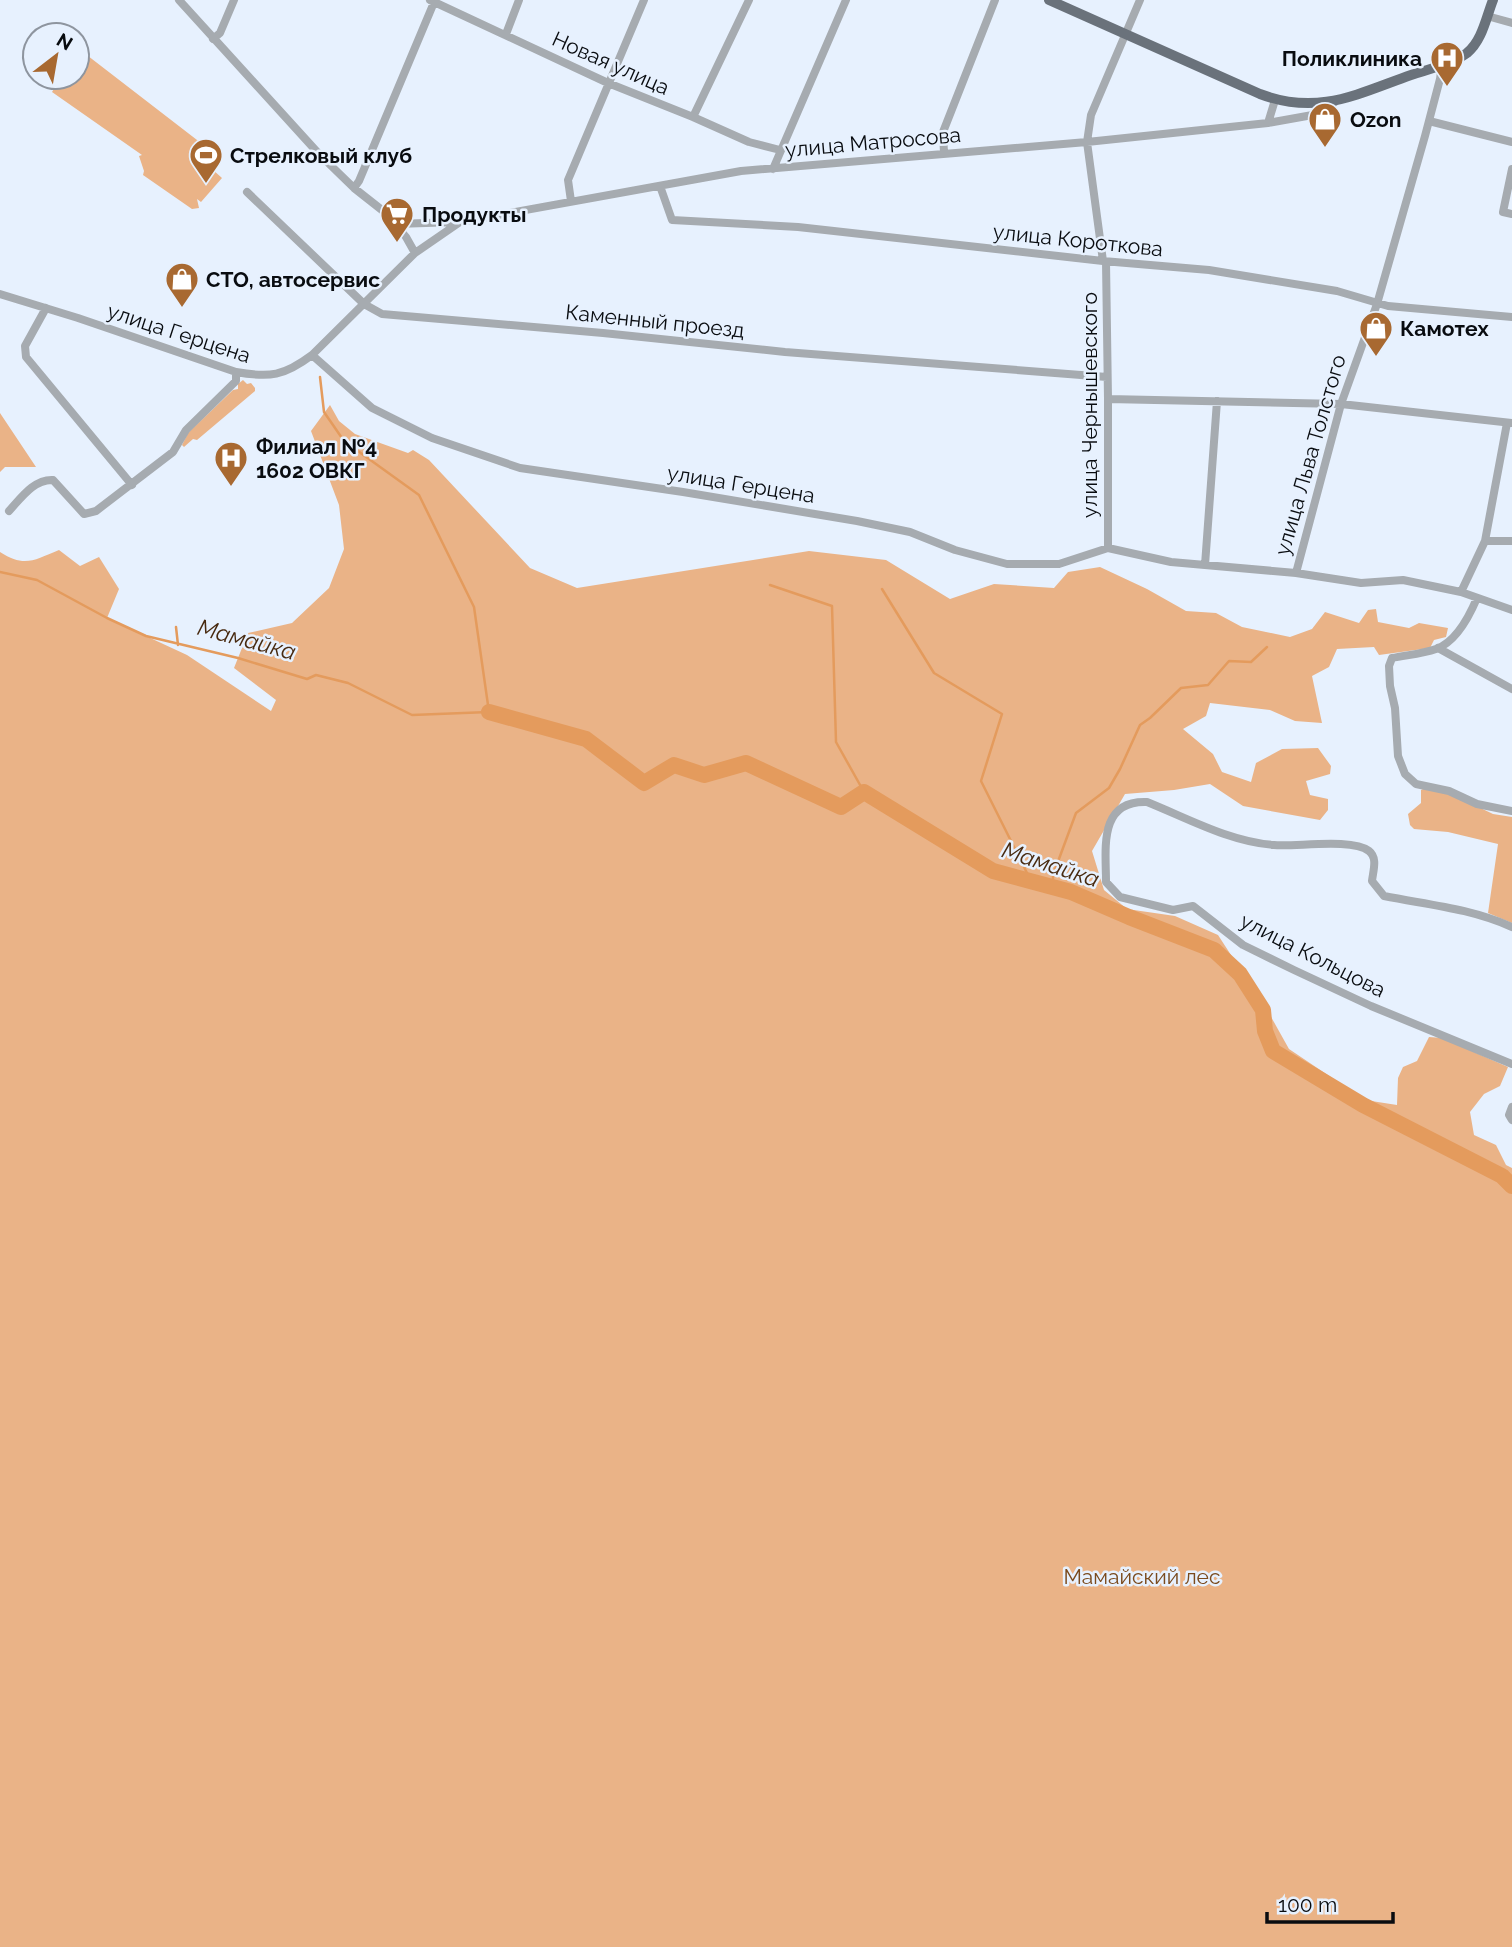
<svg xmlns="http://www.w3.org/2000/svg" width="1512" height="1947" viewBox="0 0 1512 1947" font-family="Raleway,sans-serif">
  <rect width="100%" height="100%" fill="#e7f1fe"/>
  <path fill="#eab387" d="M79,49l131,101 -7,11 19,17 -21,24 -4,-3 2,9 -7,1 -49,-34 1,-4 -5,-15 3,-1 -90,-63 9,-15h16v-25z
    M243,380l4,4 4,-1 4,5v3l-58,49 -4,-1 -9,8 -2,-2 6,-12 45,-43 5,-1v-5z
    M330,405l9,16 16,13 53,19 5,-3 16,10 101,108 47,20 232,-37 77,9 64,39 44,-15 60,4 14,-16 32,-5 47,22 39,22 30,2 26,14 48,10 22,-8 13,-17 34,11 9,-13 8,-1 2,13 31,6 10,-5 29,5 -2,9 -12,3 -4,8 -51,7 -5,-8 -37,2 -8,18 -17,9 10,47 -27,-2 -25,-11 -60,-7 -4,13 -23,13 30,25 9,18 29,10 5,-19 26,-14 36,-1 13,18 -1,8 -24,7 4,14 18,4v11l-8,10 -77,-14 -33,-22 -36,6 -49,4 -33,57 12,39 23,19 48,7 43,19 52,80 19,34 76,51 32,5 1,-27 5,-11 14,-6 12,-24 13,1 66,29 -8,19 -16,8 -14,18 4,23 22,10 10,20 6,3v779h-1512v-1395c25,16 34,8 59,-2l21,16 19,-9 20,32 -12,29 80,37 84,56 5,-11 -42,-32 14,-35 44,-10 37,-35 15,-39 -5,-44 -28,-74z
    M0,413l36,54h-31l-5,5z
    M1423,789l24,3 46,22 19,3v106l-24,-10 10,-69 -50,-12 -34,-3 -4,-4 -2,-11 13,-11v-13z"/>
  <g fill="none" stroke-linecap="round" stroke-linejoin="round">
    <path stroke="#e49b5d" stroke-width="2.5" d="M0,572l37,8 70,38 39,18 92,22 69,21 9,-4 32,8 64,32 77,-3 -15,-105 -55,-112 -75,-54 -20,-29 -4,-35
      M770,585l62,21 4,136 28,50
      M882,589l52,84 68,41 -21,67 50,100
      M176,627l2,18
      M1053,887v-12l23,-62 33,-25 11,-19 20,-44 10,-7 31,-30 27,-3 21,-24 22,1 16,-15"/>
    <path stroke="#e49b5d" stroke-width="16" d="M489,712l97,27 58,44 30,-18 30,10 42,-12 95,44 23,-15 129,79 78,21 58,25 85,33 26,24 23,36 2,21 8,20 90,54 139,71 10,10"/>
    <path stroke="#a6abb0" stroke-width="8" d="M179,0l140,154 35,34 33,26 8,10 62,-2
      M430,0l178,83 85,34 56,25 31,8
      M1487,16l25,7
      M506,34l13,-34
      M213,39l7,-6 14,-33
      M693,117l56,-117
      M1429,121l83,21
      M1268,123l50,-9 17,-12
      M944,153l-1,-21 52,-132
      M773,169l73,-169
      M1512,169l-9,43 9,2
      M660,186l12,34 126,7 305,34 106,9 128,21 51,15 124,11
      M354,188l5,-7 76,-181
      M247,192l117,112 18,10 221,19 182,19 322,25
      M571,201l-3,-21 76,-180
      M395,224l11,13 9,16 45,-31 281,-51 346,-29 181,-19 7,-23
      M1103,261l-16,-119 4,-27 49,-115
      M1106,262l2,137v149
      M0,294l78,24 158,54c34,6 48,4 76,-17l60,53 60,30 88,30 163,24 174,29 53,11 45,18 52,14h52l49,-16 63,14 125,11 65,10 42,-3 58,12 51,18
      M46,308l-21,38 1,11 106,128
      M312,355l103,-102
      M1108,399l233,5 171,19
      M9,511c12,-13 25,-32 44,-31l31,34 12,-3 77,-59 13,-22 50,-49v-9
      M1485,541h27
      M1205,565l12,-164
      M1296,573l45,-169 36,-100 48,-168 15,-57 2,-14
      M1461,592l24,-51 22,-118
      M1477,598c-8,19 -21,44 -41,51 -14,5 -30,6 -44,9l-3,8 1,20 5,22 3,48 7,18 11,10 33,7 28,13 35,7
      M1438,648l74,41
      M1512,927c-43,-19 -83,-22 -128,-31l-12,-15c1,-10 6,-23 -3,-30 -17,-13 -73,-4 -95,-6 -44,-3 -87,-27 -127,-43 -49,-2 -41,47 -41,80l14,15 53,13 20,-4 50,39 51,25 77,36 141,58
      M1512,1107l-3,8 3,5"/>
    <path stroke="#6a727b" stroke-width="10" d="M1049,0l211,94c58,22 97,0 151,-19 18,-6 41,-11 56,-22 15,-12 19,-35 26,-53"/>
  </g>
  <defs>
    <symbol id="hospital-pin" viewBox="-11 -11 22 30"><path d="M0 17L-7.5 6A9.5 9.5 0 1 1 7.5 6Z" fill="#a86931" stroke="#e7f1fe"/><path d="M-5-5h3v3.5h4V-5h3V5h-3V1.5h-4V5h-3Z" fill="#fff"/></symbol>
    <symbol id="shop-pin" viewBox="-11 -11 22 30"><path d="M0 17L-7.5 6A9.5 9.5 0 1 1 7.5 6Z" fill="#a86931" stroke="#e7f1fe"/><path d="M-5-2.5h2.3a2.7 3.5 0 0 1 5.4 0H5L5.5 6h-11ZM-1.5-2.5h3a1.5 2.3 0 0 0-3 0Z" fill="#fff"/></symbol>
    <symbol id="stadium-pin" viewBox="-11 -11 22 30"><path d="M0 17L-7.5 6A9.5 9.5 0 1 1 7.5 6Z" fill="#a86931" stroke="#e7f1fe"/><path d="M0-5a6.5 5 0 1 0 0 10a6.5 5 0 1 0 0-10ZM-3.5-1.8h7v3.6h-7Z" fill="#fff"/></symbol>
    <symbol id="supermarket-pin" viewBox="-11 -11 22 30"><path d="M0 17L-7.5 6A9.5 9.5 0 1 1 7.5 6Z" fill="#a86931" stroke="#e7f1fe"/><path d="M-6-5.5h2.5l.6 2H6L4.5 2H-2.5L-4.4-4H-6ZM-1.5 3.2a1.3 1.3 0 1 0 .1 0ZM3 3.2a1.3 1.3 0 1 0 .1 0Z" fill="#fff"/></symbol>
  </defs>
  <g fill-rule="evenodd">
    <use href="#hospital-pin" x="1428" y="39" width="38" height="52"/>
    <use href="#shop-pin" x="1306" y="100" width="38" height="52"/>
    <use href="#stadium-pin" x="187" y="136" width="38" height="52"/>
    <use href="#supermarket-pin" x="378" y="195" width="38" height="52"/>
    <use href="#shop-pin" x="163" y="260" width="38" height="52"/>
    <use href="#shop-pin" x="1357" y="309" width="38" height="52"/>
    <use href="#hospital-pin" x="212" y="439" width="38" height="52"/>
  </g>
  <g text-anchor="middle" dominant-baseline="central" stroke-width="5" stroke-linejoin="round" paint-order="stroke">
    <g font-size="21" font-weight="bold" fill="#090c10" stroke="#e7f1fe" text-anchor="start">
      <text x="1422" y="58" text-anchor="end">Поликлиника</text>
      <text x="1350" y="119">Ozon</text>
      <text x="230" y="155">Стрелковый клуб</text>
      <text x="422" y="214">Продукты</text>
      <text x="206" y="279">СТО, автосервис</text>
      <text x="1400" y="328">Камотех</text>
      <text x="256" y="446">Филиал №4<tspan x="256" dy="24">1602 ОВКГ</tspan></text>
    </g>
    <g font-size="21" fill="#090c10" stroke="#e7f1fe">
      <text transform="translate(611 63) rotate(24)">Новая улица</text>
      <text transform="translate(873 142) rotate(-5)">улица Матросова</text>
      <text transform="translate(1078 240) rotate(6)">улица Короткова</text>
      <text transform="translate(655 321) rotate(6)">Каменный проезд</text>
      <text transform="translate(179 333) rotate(18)">улица Герцена</text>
      <text transform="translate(1089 405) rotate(-90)">улица Чернышевского</text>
      <text transform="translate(1310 455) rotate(-74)">улица Льва Толстого</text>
      <text transform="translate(741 484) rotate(9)">улица Герцена</text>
      <text transform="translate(1313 955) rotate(27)">улица Кольцова</text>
    </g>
    <g font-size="21" fill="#7a4a1d" stroke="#e7f1fe">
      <text x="1142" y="1576">Мамайский лес</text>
    </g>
    <g font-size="23" font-style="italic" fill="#482a10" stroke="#e7f1fe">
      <text transform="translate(247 639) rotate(15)">Мамайка</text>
      <text transform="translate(1051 864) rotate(18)">Мамайка</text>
    </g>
  </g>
  <g transform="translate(56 56) rotate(31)"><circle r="33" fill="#e7f1fe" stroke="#8e959f" stroke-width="2"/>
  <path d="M0-5L12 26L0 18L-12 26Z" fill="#a86931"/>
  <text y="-10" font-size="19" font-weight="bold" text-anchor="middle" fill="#090c10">N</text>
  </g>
  <path d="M1267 1912v10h126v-10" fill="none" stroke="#090c10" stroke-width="3.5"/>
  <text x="1278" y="1912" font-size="21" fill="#090c10" stroke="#e7f1fe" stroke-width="5" paint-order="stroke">100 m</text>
</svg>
